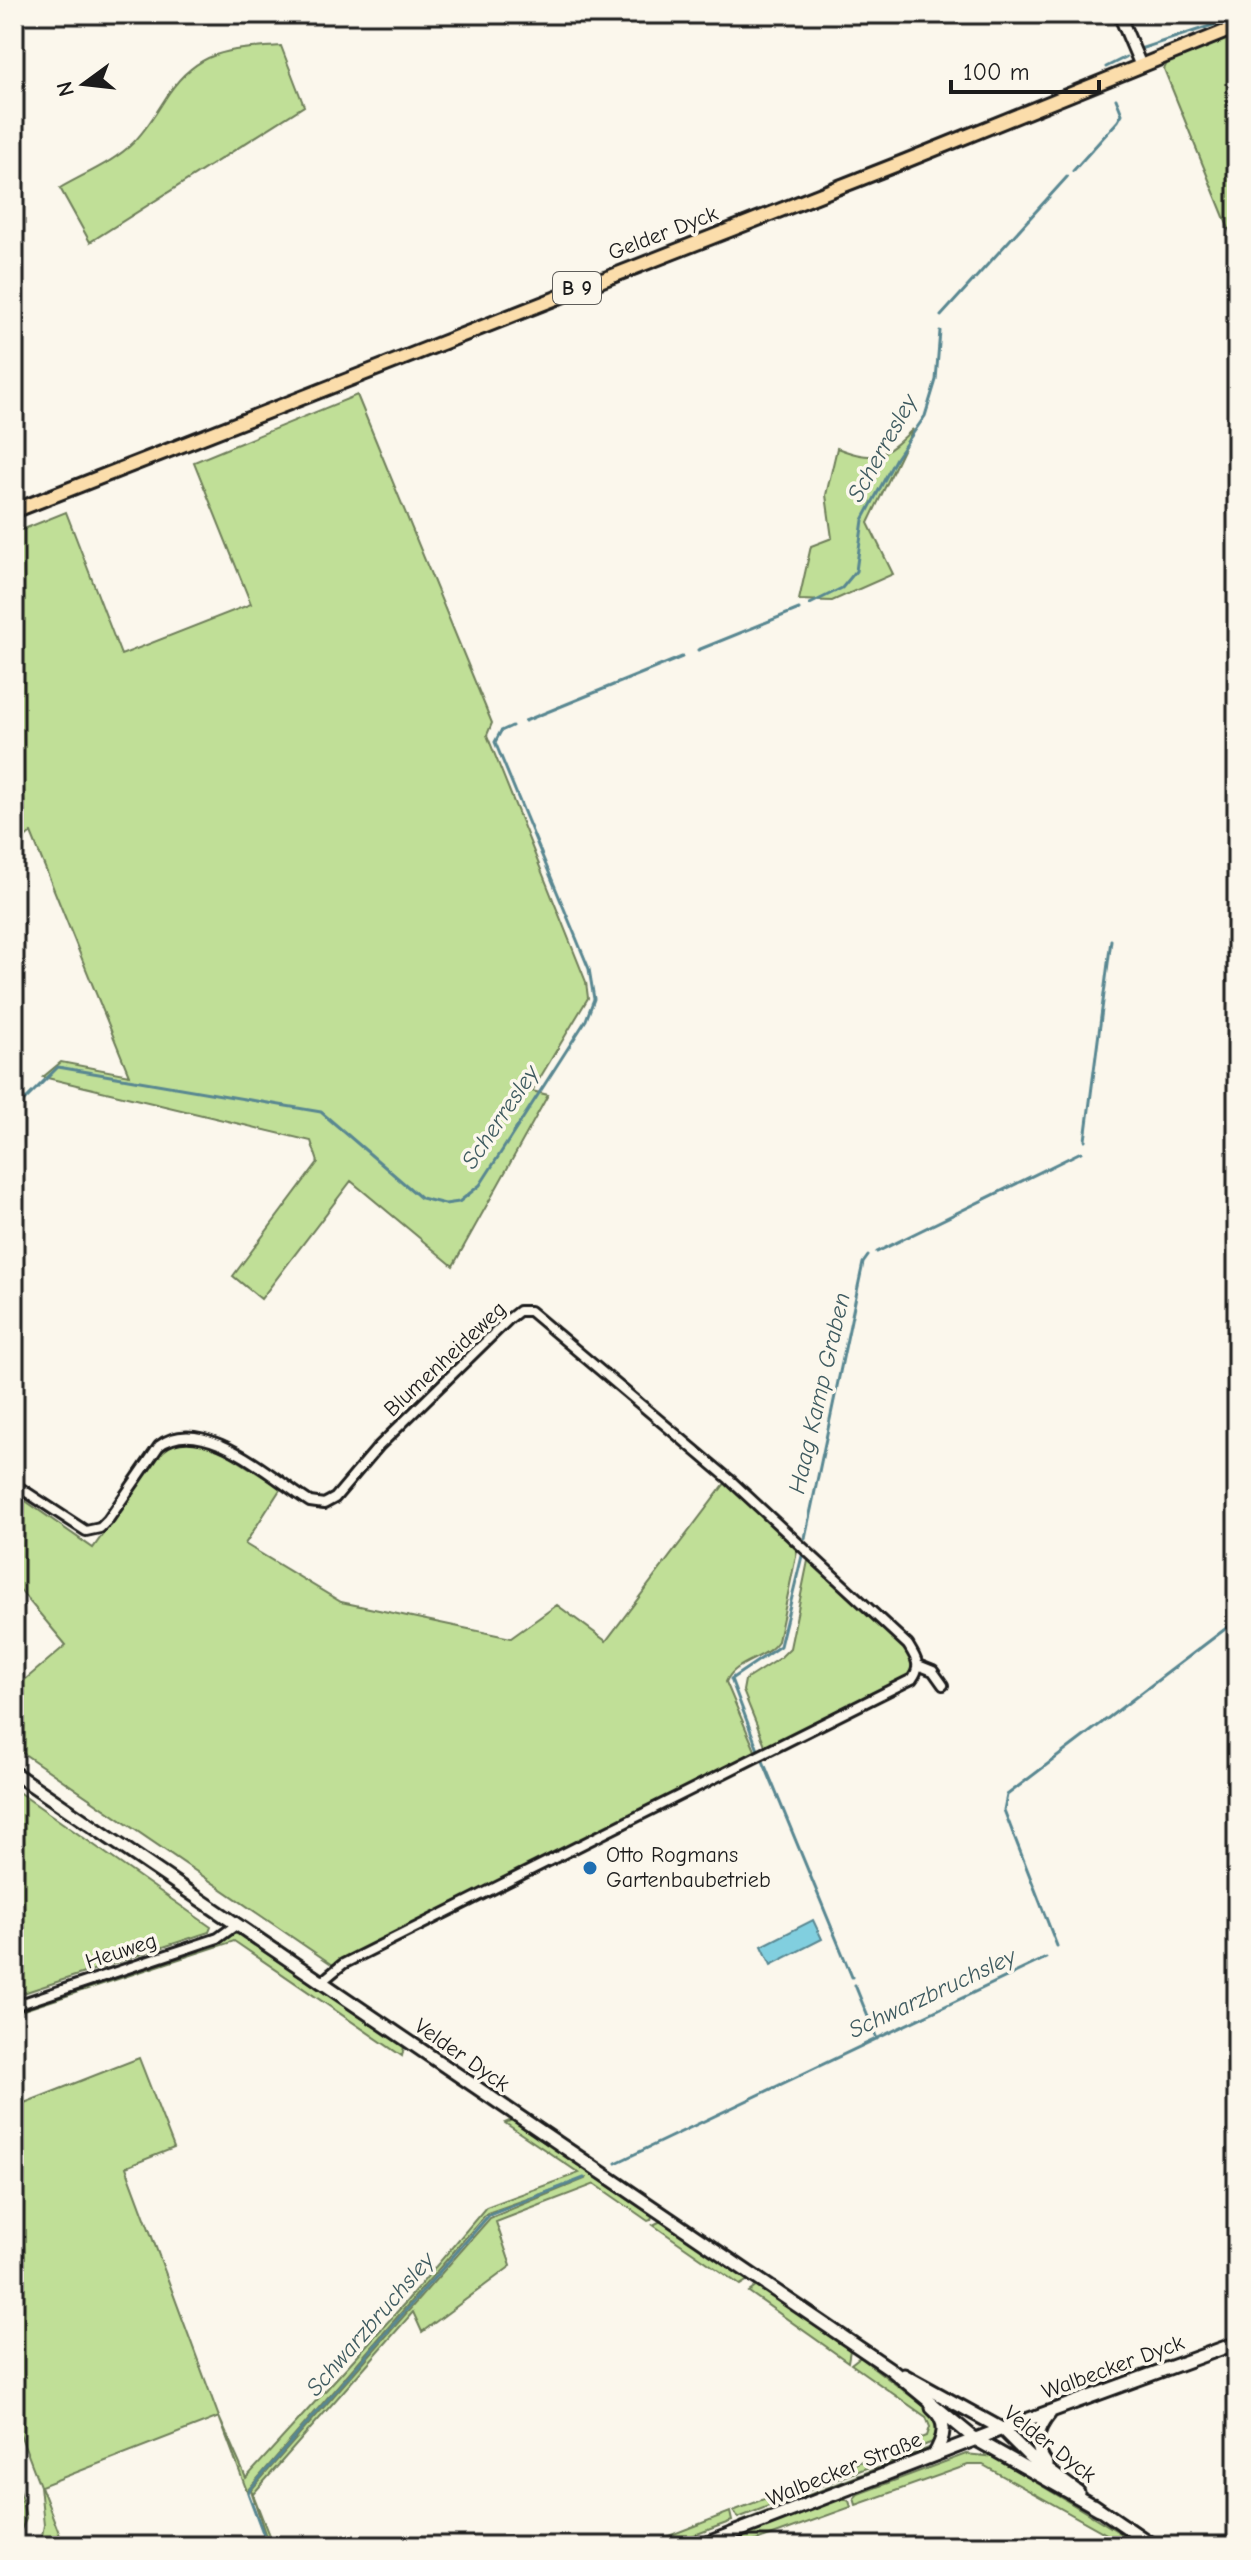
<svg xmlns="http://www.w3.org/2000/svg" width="1251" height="2560" viewBox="0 0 1251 2560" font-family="'Comic Neue',sans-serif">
  <rect width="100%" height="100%" fill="#fbf7ec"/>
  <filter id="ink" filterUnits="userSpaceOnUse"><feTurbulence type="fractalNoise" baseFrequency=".0125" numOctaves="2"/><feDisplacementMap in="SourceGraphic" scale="16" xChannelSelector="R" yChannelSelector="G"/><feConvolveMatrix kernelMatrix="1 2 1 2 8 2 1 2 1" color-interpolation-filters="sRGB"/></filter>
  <g filter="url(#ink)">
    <path fill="#c0df97" stroke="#6e7e5a" stroke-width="2" d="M1237,32v217l-73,-180 4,-8z
      M281,46l23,60 -214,136 -30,-54c24,-14 54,-26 73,-45 15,-15 24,-32 36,-50 30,-44 63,-44 112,-47z
      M357,395l135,328 -5,12 99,247 2,16 -56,93 16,4 -95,171 -102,-85 -90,118 -28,-23 85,-114 -7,-21 -268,-64 18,-15 68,13 -98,-242 -17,15v-315l52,-21 55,143 130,-51 -57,-142z
      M913,429l-45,94 25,51 -61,27 -33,-1 12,-54 21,-8 -6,-43 11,-47c39,15 47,9 76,-19z
      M189,1440l21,3 71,45 -36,56 96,58 170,36 46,-33 49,36 120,-159 72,65 -20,94c-12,19 -43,19 -52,41l31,73 -424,210 -319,-218v-26l4,-3 -4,-12 5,-5 -5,-12 52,-44 -52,-62v-90l79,55 67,-94 13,-10z
      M809,1556l92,88 10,15 1,13 -11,10 -134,68 -24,-59 2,-11 36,-23 9,-9z
      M14,1789l197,138 -2,5 -195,64z
      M233,1934h5l166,113 -2,9 -168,-115 -220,72v-5z
      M139,2058l35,90 -48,19 93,250 27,61 159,-175 81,-96 93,-34 -74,-50 7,-3 140,96 -1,4 -3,1 -53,-37 -99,38 15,44 -89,66 -9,-20 -160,182 20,52h-4l-18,-56 239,-272 97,-40 -100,35 -240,278 -28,-74 -178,69 23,60h-24l4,-21 -4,-39 -26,-68v-311z
      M661,2221l87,59 -8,5 -87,-60z
      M757,2286l93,64 -2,12 -99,-70z
      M860,2357l74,57 3,6 1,20 -200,78 -5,-7 194,-75 3,-9 -4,-10 -75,-53z
      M934,2446l-122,51 -72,25z
      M966,2454l28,3 148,89h-14l-145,-81h-15l-112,40 -2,-7 4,-4z
      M14,2463l12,56 -12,26z
      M843,2498l6,3 2,6 -109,39h-27z
      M730,2512l2,9 -67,25h-22z"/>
    <path fill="#81cfdf" stroke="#598791" stroke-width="2" d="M813,1920l9,19 -51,26 -9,-19z"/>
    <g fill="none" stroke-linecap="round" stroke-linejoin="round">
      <path stroke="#598791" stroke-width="3" d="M1140,49l94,-31 -2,-4
        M1106,67l20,-10
        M1073,171l45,-50 4,-7 -6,-15
        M941,316l126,-139
        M810,604l32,-16 14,-17 7,-51 33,-62 29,-42 11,-36 4,-49
        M698,650l101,-41
        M525,721l157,-64
        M14,1111l44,-44 263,45 100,86 24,6 14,-2 21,-17 106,-165 8,-21 -5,-30 -94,-227 6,-11 11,-5
        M1085,1140l26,-200
        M877,1252l204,-100
        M805,1538l58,-275 5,-7
        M758,1750l-27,-71 49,-33 22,-90
        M763,1761l89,216
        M1057,1946l-53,-136 3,-15 230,-175
        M855,1985l22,54
        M616,2163l430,-205
        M268,2546l-20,-53 2,-4 239,-274 95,-37"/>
      <defs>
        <path id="minor" d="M14,1484l72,47 14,-3 8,-8 51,-74c43,-34 114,33 151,56l14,2 11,-6 44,-52 131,-128 9,-7h11l199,168 179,166c8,13 14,21 4,34l-569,285 -23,19
          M918,1665l15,6 10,14
          M14,2006l204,-68 18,-13"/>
        <path id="tertiary" d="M1119,14l22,52"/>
        <path id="secondary" d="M14,1773l875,595 86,71 124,70
          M904,2375l98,54 28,28 48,35
          M932,2408c17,14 12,30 2,47
          M1047,2465c-14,-19 -12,-34 3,-52
          M1094,2505l60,41
          M700,2546l302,-117 235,-86"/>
        <path id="primary" d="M14,511l889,-349 334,-135"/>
      </defs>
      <use href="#minor" stroke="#1c1c1c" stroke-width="14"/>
      <use href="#tertiary" stroke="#1c1c1c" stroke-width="16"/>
      <use href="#secondary" stroke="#1c1c1c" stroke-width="17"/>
      <use href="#primary" stroke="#1c1c1c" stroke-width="18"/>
      <use href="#minor" stroke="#fbf7ec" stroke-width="8"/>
      <use href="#tertiary" stroke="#fbf7ec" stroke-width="10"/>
      <use href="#secondary" stroke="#fbf7ec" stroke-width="11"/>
      <use href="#primary" stroke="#fbddab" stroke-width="12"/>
    </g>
  </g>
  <circle fill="#1f6fb2" stroke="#fbf7ec" stroke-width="3" cx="590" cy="1868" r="8"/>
  <g text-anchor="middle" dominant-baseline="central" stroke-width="7" stroke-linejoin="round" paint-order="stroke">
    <rect fill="#fbf7ec" stroke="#5f5e5a" stroke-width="2" x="553" y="272" width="48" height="32" rx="6"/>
    <g font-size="20" font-weight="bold" fill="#1c1c1c">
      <text x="577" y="288">B 9</text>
    </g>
    <g font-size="22" fill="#1c1c1c" stroke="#fbf7ec">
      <text transform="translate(663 233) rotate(-21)">Gelder Dyck</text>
      <text transform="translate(445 1359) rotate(-43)">Blumenheideweg</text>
      <text transform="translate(121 1951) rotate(-18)">Heuweg</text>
      <text transform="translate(462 2055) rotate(35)">Velder Dyck</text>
      <text transform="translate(1113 2367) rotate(-20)">Walbecker Dyck</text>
      <text transform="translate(1050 2444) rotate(38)">Velder Dyck</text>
      <text transform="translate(844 2469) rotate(-22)">Walbecker Straße</text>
    </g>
    <g font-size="22" fill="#1c1c1c" stroke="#fbf7ec" text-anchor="start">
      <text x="606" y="1855">Otto Rogmans<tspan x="606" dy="25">Gartenbaubetrieb</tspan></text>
    </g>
    <g font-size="24" font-style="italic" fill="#3f5b60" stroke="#fbf7ec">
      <text transform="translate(882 448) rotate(-61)">Scherresley</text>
      <text transform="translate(500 1117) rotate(-56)">Scherresley</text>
      <text transform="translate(819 1393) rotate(-77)">Haag Kamp Graben</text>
      <text transform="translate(932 1993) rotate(-25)">Schwarzbruchsley</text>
      <text transform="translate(370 2324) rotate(-49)">Schwarzbruchsley</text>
    </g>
  </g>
  <rect width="1251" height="2560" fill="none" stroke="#fbf7ec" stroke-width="48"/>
  <rect x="24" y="24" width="1203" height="2512" fill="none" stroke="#1c1c1c" stroke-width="3" filter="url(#ink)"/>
  <g transform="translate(84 84) rotate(255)" stroke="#fbf7ec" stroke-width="6" paint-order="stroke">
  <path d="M0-6L14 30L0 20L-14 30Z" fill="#1c1c1c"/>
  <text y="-12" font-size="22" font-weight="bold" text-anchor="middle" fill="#1c1c1c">N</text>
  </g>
  <path d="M951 80v12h148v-12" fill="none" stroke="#1c1c1c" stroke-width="4"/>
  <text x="963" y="80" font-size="24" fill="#1c1c1c" stroke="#fbf7ec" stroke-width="6" paint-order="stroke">100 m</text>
</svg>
